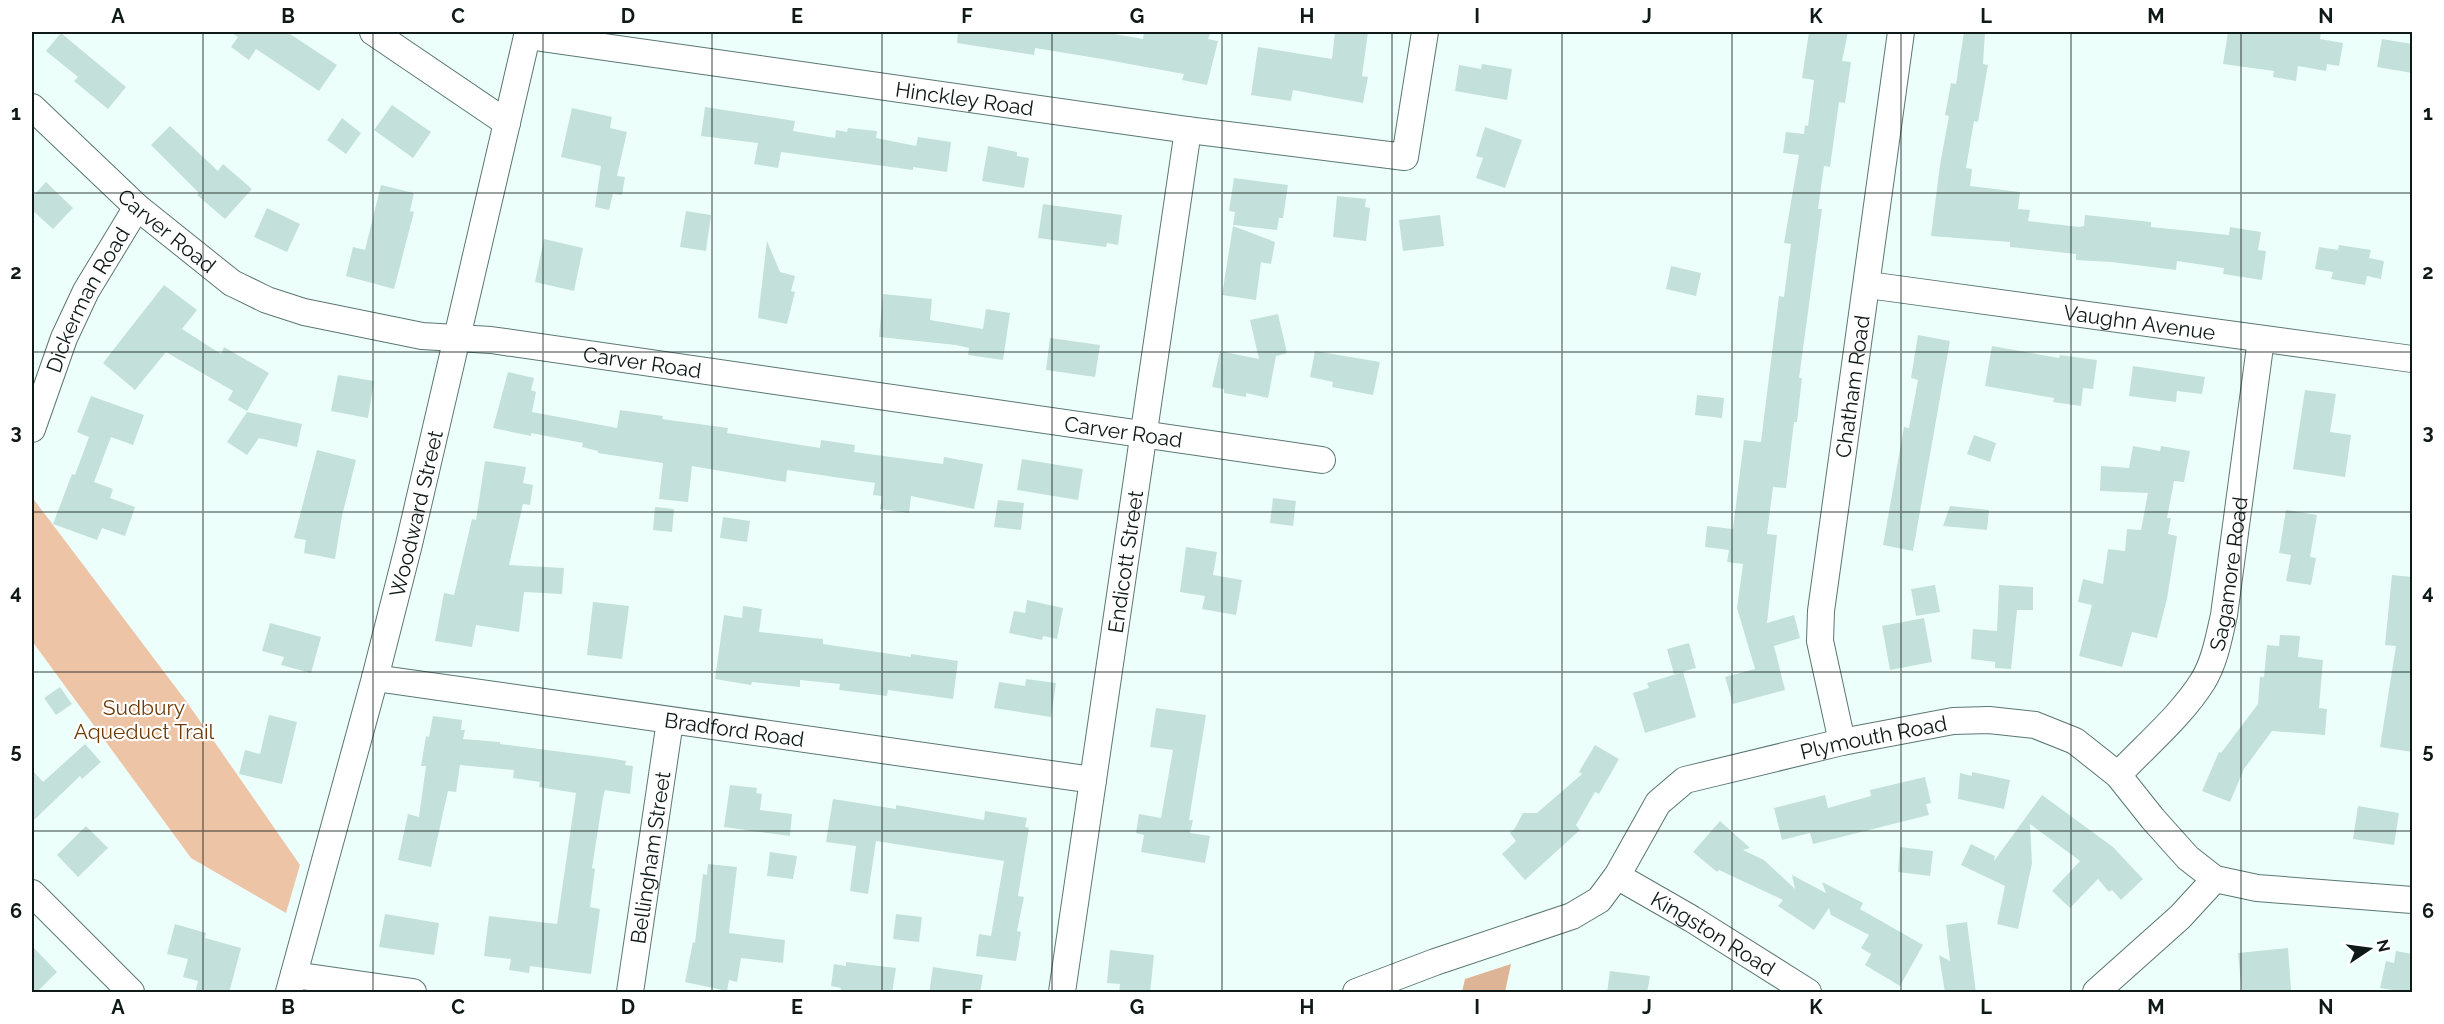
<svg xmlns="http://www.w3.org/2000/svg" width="2444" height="1024" viewBox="0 0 2444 1024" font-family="Raleway,sans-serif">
  <rect width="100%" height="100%" fill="#ecfffb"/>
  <path fill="#edc4a6" d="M32,497l154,204 114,164 -14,48 -95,-55 -159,-217z"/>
  <path fill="#ddb496" d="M1511,964l-6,28h-43l3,-13z"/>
  <path fill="#c3e1da" d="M230,32h57l50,33 -18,26 -63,-42 -7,11 -18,-13 7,-10z
    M958,32h145l40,7 1,-7h52l14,2 -2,5 10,2 -11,44 -25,-5 2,-6 -82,-15 -67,-11 -1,7 -77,-12z
    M1335,32h33l-6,44 6,1 -5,26 -70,-13 -2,11 -40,-6 7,-48 74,12z
    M1809,32h39l-6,29 9,1 -6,41 -6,-1 -9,65 -6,-1 -6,43h4l-23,169h3l-5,44h-3l-8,66 -13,-1 -6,47 10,1 -10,88 27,-8 6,23 -26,8 11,44 -52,14 -8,-27 30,-8 -18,-61 6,-44 -16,-2 2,-12 -24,-3 2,-21 26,3 11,-89 17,2 18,-146 5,1 7,-53 -7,-1 15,-88 -16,-2 3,-21 18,2 1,-9 3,1 6,-46 -12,-2z
    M1964,32h21l-2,32 5,1 -10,57 -4,-1 -8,47 6,1 -2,17 50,6 -2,17 12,1 -2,11 51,6 5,-1 1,-11 66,7v5l78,8 1,-8 31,5 -3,18 8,1 -4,29 -39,-6 1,-6 -47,-7 -1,9 -65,-8 -35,-2v-6l-66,-7v-5l-79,-6 9,-71 9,-49 -4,-1 6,-32 5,1z
    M2228,32h93l-1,7 23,4 -4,23 -12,-2 -1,7 -28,-5 -2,15 -23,-4 1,-6 -51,-7z
    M61,33l65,54 -18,22 -34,-28 4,-4 -32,-26z
    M2382,39l30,5v29l-35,-6z
    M1482,64l30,5 -5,31 -52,-9 4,-26 22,4z
    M392,105l39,27 -18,26 -39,-28z
    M705,107l90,14 -2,10 42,7 1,-8 11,2 1,-4 29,3 -1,7 40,8 2,-9 33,5 -4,30 -34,-5v3l-132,-18 -3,16 -24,-4 4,-21 -57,-7z
    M572,108l40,9 -2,11 17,4 -10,44 8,1 -3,18 -9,-1 -4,16 -14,-3 6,-41 -40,-9z
    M342,118l19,15 -15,21 -19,-14z
    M170,126l48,45 5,-7 29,25 -27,30 -28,-24 2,-2 -48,-48z
    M1485,127l37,13 -17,48 -29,-10 7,-20 -7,-2z
    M988,146l29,6v4l12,2 -5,30 -42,-7z
    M1234,178l54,7 -5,33h-4l-2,12 -44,-5 2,-13 -6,-1z
    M46,182l27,26 -20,21 -21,-19v-13z
    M381,185l33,8 -4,18 4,1 -20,77 -48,-13 7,-29 12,3z
    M1337,196l29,3 -1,8 5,1 -4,33 -33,-4z
    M1043,204l79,11 -4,30 -11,-2 -1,4 -68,-9z
    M267,208l33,16 -13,28 -33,-15z
    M686,211l25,4 -5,36 -26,-4z
    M1440,215l4,31 -41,5 -4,-31z
    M1233,226l42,16 -4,22 -10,-2 -5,38 -34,-5z
    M544,239l39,9 -9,43 -39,-9z
    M767,241l13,31 15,4 -4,15 4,1 -8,32 -29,-6z
    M2339,245l32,5 -2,8 15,3 -3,18 -14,-3 -2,9 -34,-6 2,-7 -18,-3 4,-22 19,3z
    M1671,266l30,7 -5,23 -30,-7z
    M164,285l33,25 -15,19 39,25 3,-7 45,26 -22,38 -19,-11 5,-9 -67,-39 -31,38 -32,-27z
    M883,294l49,5 -2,21 53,9 3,-20 24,4 -7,47 -35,-5 1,-7 -13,-3 -77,-8z
    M1278,314l9,39 -11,3 -8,42 -22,-5v4l-22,-4v-4l-12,-2 8,-36 39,8 -9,-39z
    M1918,335l32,6 -37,210 -30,-6 21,-118 5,1 9,-48 -7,-2z
    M1050,338l50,7 -5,32 -49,-7z
    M1992,346l67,12 1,-3 37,5 -4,29 -10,-1 -2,18 -28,-4 1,-4 -69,-12z
    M1315,351l65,11 -7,33 -41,-8 1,-5 -23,-5z
    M2133,366l72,11 -3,17 -25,-3 -1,11 -47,-6z
    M508,372l26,6 -3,12 5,2 -4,20 85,16 3,-18 43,6 -1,3 66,9 -1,5 93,15 1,-8 34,5 -1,7 89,12 1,-7 39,7 -9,45 -63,-13 -2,17 -29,-4 2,-13 -9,-1 2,-12 -88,-13 -1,12 -94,-16 -4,36 -29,-3 4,-36 -65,-10v-2l-16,-4 1,-4 -52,-10v3l-38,-8z
    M338,375l36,6 -6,37 -37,-7z
    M2305,390l31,4 -6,38 21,3 -6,42 -52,-8z
    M1697,395l27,3 -2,20 -27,-3z
    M91,396l53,19 -11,30 -22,-8 -17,45 19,7 -3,9 25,9 -10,29 -23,-8 -5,12 -44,-16 19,-50 3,1 14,-38 -12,-5z
    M247,412l55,12 -5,23 -38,-9 -12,17 -20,-13z
    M1974,435l22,8 -6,19 -23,-8z
    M2133,446l27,5 1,-5 29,5 -6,31 -10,-1 -7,37h4l-3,16 9,2 -10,63 -10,39 -25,-6 -10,35 -43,-11 13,-51 -14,-3 5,-23 20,5 5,-35 17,2 2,-22 14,1 7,-37 -48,-2 1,-25 28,2z
    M317,450l39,10 -14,56 -7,43 -31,-6 2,-13 -12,-2z
    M1022,459l61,10 -5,31 -61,-10z
    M485,461l41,6 -3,16 10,2 -3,20 -7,-1 -14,61 55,3 -2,26 -38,-2 -5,40 -43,-7 -4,22 -37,-6 9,-48 10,2 18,-76 4,1z
    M1273,498l23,3 -3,25 -23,-3z
    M998,500l26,3 -3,27 -27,-3z
    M1950,506l39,4 -2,20 -44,-4z
    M655,507l19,2 -2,23 -19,-2z
    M2286,510l31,5 -7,42 6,1 -5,27 -25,-4 5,-26 -12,-2z
    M723,517l27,4 -3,21 -27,-4z
    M1186,547l31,5 -4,23 29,5 -6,35 -34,-6 3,-13 -25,-4z
    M2392,575l20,2v175l-32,-5 16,-101 -11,-1z
    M1935,585l5,27 -24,4 -5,-27z
    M1999,585l34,2v23h-16l-6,59 -16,-1v-6l-24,-3 2,-30 24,2z
    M1027,600l36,8 -6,31 -14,-3 -1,4 -33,-7 5,-22 11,2z
    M593,602l36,4 -7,53 -35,-4z
    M743,606l19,3 -3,23 64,7v5l88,13v-3l47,7 -5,38 -65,-9 -1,6 -48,-6 1,-6 -40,-4v7l-48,-5 -1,3 -36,-6 9,-64 18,3z
    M1924,618l8,44 -42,8 -8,-44z
    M270,623l51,14 -10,36 -30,-8 3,-8 -22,-6z
    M2280,635l20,1 -2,21 25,3 -4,48 8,1 -2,26 -53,-4 -28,38 -14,33 -28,-11 17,-39 2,1 37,-49 2,-27h4l3,-32 12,1z
    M1689,643l7,25 -22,6 -7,-25z
    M1683,672l13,45 -51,16 -12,-40 16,-5 -2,-5z
    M1026,679l30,4 -5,34 -57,-9 5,-26 26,4z
    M60,687l12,17 -16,11 -12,-17z
    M1156,708l50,7 -17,105h4l-3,13 20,3 -5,27 -64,-11 3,-17 -8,-2 3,-19 22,4 12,-68 -23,-3z
    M269,715l28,7 -15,62 -43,-10 6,-24 15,4z
    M433,716l29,4 -1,10h4l-2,9 37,3v2l109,14 17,3 -1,4 8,1 -3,28 -25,-4 -2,8 -11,70 3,1 -5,38 10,2 -9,65 -61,-8 -1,7 -20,-3 2,-11 -27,-3 5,-40 68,8 19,-131 -37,-6 1,-5 -27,-4 1,-8 -54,-5 -4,27 -8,-1 -17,76 -33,-7 10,-46 11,3 7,-51h-5l5,-30 3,1z
    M85,744l16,18 -19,17 -2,-3 -48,46v-52l11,12z
    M1595,745l24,14 -20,35 -4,-2 -19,33 4,5 -55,50 -23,-26 14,-13 -6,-8 5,-5 8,-15h14l45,-39 -3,-2z
    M1972,772l38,8 -6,29 -46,-10 2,-26 12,3z
    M1925,777l6,26 -5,1 3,11 -116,29 -3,-11 -28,7 -8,-32 51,-13 3,13 43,-12 -1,-6z
    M730,785l27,3 -1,5 6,1 -2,16 32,4 -2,22 -66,-9z
    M2042,795l71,52 30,32 -22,21 -9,-10 -3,2 -11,-13 -28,29 -18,-17 28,-30 -50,-37 2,39 -14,66 -21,-5 8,-38 -44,-21 10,-21 24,12 -1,5z
    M833,799l63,10v-4l88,15 1,-9 42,7 -2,9 4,1 -11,68 6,1 -7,34 4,1 -5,29 -40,-5 3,-22 12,2 13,-75 -128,-20 -8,53 -18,-3 6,-45 -30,-4z
    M2358,806l41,7 -5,32 -41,-6z
    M1720,821l30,27 -7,2 21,10 31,29 -3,-14 34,18 -4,-11 41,21 -3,6 63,36 -23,41 -35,-21 6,-11 -10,-6 8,-13 -38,-20 -2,-7 -15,22 -36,-24 5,-6 -64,-30 -2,2 -24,-20z
    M86,826l22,22 -30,29 -21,-22z
    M1900,847l33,4 -3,25 -32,-4z
    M770,852l27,4 -4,23 -26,-3z
    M708,864l29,3 -8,66 56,7 -2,23 -42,-5 -4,24 -8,-2 -2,11 -42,-9 8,-40 2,1 8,-69 4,1z
    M385,914l54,9 -5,32 -55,-8z
    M896,914l26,3 -3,25 -26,-3z
    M1967,922l9,71h-31l-6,-38 11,6 -4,-36z
    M175,924l31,9 -1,5 36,10 -12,45h-34l3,-12 -15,-4 5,-18 -21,-5z
    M32,946l25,26 -21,21h-4z
    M2288,948l3,42 -49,3 -4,-40z
    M1110,950l44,5 -4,38h-31l1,-9 -13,-1z
    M2396,951l16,3v39l-32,-5 6,-27 8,2z
    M846,962l50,6 -4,25h-52l1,-5 -10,-2 3,-22 12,2z
    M933,967l50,8 -3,18h-51z
    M1610,971l40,5 -3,17h-40z"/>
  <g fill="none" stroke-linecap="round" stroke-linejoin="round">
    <defs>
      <g id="minor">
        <path d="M373,32l134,91"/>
        <path id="s1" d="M527,36l661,94 217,27 20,-125"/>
        <path id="s2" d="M32,107l105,100 95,76 35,17 37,12 118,24 69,4 831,120"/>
        <path id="s3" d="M1868,285l544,74"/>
        <path id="s4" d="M32,429l32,-91 22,-47 51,-84"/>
        <path id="s5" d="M375,678l718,102"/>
        <path id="s6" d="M1842,742l-22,-101 1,-30 80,-579"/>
        <path id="s7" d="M2118,775c28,-30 63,-59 85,-94 12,-20 16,-44 21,-66l37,-276"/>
        <path id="s8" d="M1617,876l75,43 116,73"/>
        <path d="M32,893l99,99"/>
        <path d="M294,975l119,17"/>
        <path id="s9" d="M289,992l86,-314 34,-134 119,-512"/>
        <path id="s10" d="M630,992l40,-271"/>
        <path id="s11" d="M1062,992l126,-862"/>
        <path id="s12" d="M1356,992l79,-30 137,-46 27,-16 18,-24 41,-73 27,-23 157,-38 111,-21 36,-1 46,5 40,16 43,34 35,44 35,39 27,21 42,9 155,12"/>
        <path d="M2096,992l84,-75 35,-38"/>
      </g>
    </defs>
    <use href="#minor" stroke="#5b7771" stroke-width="28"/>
    <use href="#minor" stroke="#fff" stroke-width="26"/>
  </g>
  <path fill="none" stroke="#0f1a18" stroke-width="1.5" stroke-opacity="0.55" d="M203,32v960M373,32v960M543,32v960M712,32v960M882,32v960M1052,32v960M1222,32v960M1392,32v960M1562,32v960M1732,32v960M1901,32v960M2071,32v960M2241,32v960M32,193h2380M32,352h2380M32,512h2380M32,672h2380M32,831h2380"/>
  <g text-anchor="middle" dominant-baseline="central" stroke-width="4.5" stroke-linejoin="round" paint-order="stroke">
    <g font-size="21" fill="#0f1a18" stroke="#fff">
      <text stroke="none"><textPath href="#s1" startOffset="442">Hinckley Road</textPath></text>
      <text stroke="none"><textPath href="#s2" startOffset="183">Carver Road</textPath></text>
      <text stroke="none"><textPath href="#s4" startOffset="141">Dickerman Road</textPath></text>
      <text stroke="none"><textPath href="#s3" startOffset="274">Vaughn Avenue</textPath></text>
      <text stroke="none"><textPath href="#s2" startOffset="687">Carver Road</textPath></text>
      <text stroke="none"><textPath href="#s6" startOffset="360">Chatham Road</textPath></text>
      <text stroke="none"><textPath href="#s2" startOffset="1173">Carver Road</textPath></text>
      <text stroke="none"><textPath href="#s9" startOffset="495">Woodward Street</textPath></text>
      <text stroke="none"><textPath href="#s11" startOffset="435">Endicott Street</textPath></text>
      <text stroke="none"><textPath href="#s7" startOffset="238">Sagamore Road</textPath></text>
      <text stroke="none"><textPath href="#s5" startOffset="363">Bradford Road</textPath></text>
      <text stroke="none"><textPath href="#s12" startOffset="603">Plymouth Road</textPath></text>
      <text stroke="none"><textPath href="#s10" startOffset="136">Bellingham Street</textPath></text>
      <text stroke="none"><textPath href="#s8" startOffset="112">Kingston Road</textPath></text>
    </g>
    <g font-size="21" fill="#6f3c08" stroke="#fff">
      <text x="144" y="707">Sudbury<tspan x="144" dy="24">Aqueduct Trail</tspan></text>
    </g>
  </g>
  <rect width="2444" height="1024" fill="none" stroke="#ffffff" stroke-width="66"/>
  <g transform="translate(2369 949) rotate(77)" stroke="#ffffff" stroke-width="4.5" paint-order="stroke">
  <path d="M0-4.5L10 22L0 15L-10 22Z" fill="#0f1a18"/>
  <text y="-9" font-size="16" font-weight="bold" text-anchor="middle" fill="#0f1a18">N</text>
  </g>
  <rect x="33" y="33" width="2378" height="958" fill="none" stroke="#0f1a18" stroke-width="2"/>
  <g font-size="20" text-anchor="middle" font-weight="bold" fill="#0f1a18">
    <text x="118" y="23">A</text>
    <text x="288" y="23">B</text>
    <text x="458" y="23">C</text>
    <text x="628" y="23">D</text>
    <text x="797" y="23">E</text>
    <text x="967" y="23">F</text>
    <text x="1137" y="23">G</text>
    <text x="1307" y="23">H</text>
    <text x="1477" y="23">I</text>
    <text x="1647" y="23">J</text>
    <text x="1816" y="23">K</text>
    <text x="1986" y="23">L</text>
    <text x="2156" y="23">M</text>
    <text x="2326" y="23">N</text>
    <text x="16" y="120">1</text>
    <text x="2428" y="120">1</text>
    <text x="16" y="279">2</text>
    <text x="2428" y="279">2</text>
    <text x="16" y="439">3</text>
    <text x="2428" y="439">3</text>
    <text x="16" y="599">4</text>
    <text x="2428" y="599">4</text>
    <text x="16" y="758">5</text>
    <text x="2428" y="758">5</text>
    <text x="16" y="918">6</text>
    <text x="2428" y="918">6</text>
    <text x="118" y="1014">A</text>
    <text x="288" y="1014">B</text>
    <text x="458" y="1014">C</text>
    <text x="628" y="1014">D</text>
    <text x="797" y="1014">E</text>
    <text x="967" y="1014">F</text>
    <text x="1137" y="1014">G</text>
    <text x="1307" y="1014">H</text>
    <text x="1477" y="1014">I</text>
    <text x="1647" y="1014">J</text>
    <text x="1816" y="1014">K</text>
    <text x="1986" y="1014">L</text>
    <text x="2156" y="1014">M</text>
    <text x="2326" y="1014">N</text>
  </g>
</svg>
